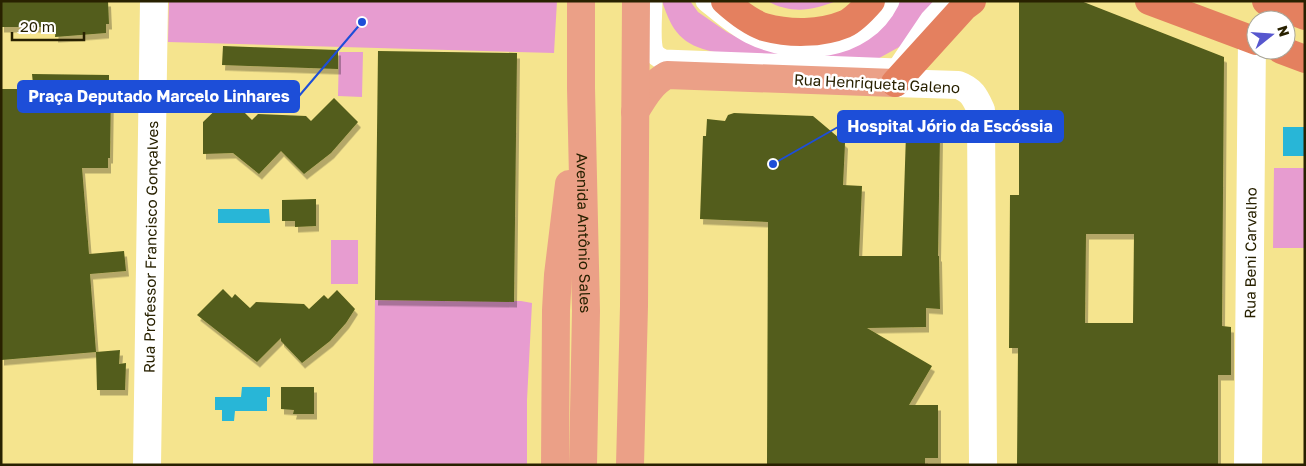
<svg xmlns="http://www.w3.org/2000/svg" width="1306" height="466" viewBox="0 0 1306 466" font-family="'Golos Text',sans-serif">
  <defs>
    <filter id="shadow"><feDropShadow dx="3" dy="5.5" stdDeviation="0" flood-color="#0004"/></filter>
  </defs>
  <rect width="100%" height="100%" fill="#f5e48e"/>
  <path fill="#e79cd0" d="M169,1h388l-3,52 -386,-11z
    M662,1h28l8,11 29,20 27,14 24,7 118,-52h40l-35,45 -29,16 -158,-10c-32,-7 -42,-20 -52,-51z
    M767,1h69c-24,10 -45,13 -69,0z
    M339,52h24l-1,45 -24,-1z
    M1274,168h31v80h-32z
    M331,240h27v44h-27z
    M375,300l146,1 11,2 -5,97v65h-154z"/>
  <path fill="#28b6d7" d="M1283,127h22v29h-22z
    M218,209h51l1,14h-52z
    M242,387h28v10h-3v14h-32l-1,10h-12v-11h-7v-13h26z"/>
  <path fill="#525d1a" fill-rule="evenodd" filter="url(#shadow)" d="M1,1h107l1,23h-3v9l-51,4 1,-10h-55z
    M1019,1h62l143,56 -2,269 9,1v48h-13v90h-201l1,-117h-9l1,-153h9zM1086,234h48l-1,89h-48z
    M223,46l115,4v19l-116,-4z
    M378,51l139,2 -3,249 -139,-2z
    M32,74l77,1v10h2l-1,73h-2v10h-26l7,86 35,-3 2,20 -36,3 6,78 -95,8v-271h29l1,-5h2z
    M334,98l24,24 -27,31 -27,21 -23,-23 -22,23 -26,-21 -30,1v-32l22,-21 8,8 4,-4 15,15 6,-6 48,2 5,5z
    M734,113l79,3 32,27 -2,42 19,1 -3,70h43l4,-122 34,1 -2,121h1l1,53 -14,-1v19l-59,1 65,38 -23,39h29v53h-13v7h-158l1,-243 -68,-3 3,-83h3l1,-17 18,2 3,-6z
    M316,199v27l-21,1v-6h-13v-21z
    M223,289l9,9 3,-4 15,14 6,-6 48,2 5,5 15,-14 4,4 9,-9 18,19 -9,14 -16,18 -28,22 -21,-22v-3l-24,24 -60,-47z
    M120,350l-1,14 7,-1 -1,27h-28l-1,-38z
    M281,387h33v27h-21l1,-4 -13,-1z"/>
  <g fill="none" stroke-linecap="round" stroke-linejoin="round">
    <path stroke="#fff" stroke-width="21" d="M652,1c0,12 -3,43 2,52 3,4 6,5 10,7l233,9 33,-49 18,-19
      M706,1c14,11 28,24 44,32 46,23 113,20 139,-32"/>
    <g stroke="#fff" stroke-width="28">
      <path d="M895,83l63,2c14,5 17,12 23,25l2,355"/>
      <path id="s1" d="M147,465l7,-464"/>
      <path id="s2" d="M1248,465l4,-426"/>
    </g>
    <g stroke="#eba087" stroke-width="28">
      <path id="s3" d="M581,1v87l5,223 -3,154"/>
      <path d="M635,112c9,-15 17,-29 32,-37l228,8"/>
      <path d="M555,465l1,-155 2,-35 11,-91"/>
      <path d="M630,465l4,-159 2,-305"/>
    </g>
    <path stroke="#e4805f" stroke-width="28" d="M725,1c11,10 25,21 39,26 25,7 57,7 81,-3 9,-4 19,-15 26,-23
      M1149,1l107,40
      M1266,1l39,15
      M1281,50l24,9
      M895,83l69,-76 8,-6"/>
  </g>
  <g text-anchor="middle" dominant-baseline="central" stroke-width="5" stroke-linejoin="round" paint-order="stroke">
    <g font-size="15" fill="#282100" stroke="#fff">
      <text transform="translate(877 83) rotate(3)">Rua Henriqueta Galeno</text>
      <text stroke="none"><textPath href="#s3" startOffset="232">Avenida Antônio Sales</textPath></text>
      <text stroke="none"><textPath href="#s1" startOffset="218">Rua Professor Francisco Gonçalves</textPath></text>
      <text stroke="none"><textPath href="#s2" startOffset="212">Rua Beni Carvalho</textPath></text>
    </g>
  </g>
  <path fill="none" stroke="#1d4ed8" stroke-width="2" d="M362 22L299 96M773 164L838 127"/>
  <g fill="#1d4ed8" stroke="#fff" stroke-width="2">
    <circle cx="362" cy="22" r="5"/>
    <circle cx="773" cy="164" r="5"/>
  </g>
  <g fill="#1d4ed8" stroke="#1d4ed8" stroke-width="2">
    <rect x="18" y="81" width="281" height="31" rx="5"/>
    <rect x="838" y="111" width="225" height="31" rx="5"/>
  </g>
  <g font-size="16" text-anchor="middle" font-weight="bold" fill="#fff">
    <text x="159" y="102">Praça Deputado Marcelo Linhares</text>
    <text x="950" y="132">Hospital Jório da Escóssia</text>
  </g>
  <rect width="1306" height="466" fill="none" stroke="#282100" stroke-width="5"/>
  <g transform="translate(1271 35) rotate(73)"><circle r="24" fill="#ffffff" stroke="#a9a699"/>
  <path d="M0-4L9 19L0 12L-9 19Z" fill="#5757ce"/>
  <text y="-8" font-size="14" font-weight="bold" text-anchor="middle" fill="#282100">N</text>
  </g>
  <path d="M12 32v8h72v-8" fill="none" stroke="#282100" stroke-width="2.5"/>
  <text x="20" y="32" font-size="15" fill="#282100" stroke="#ffffff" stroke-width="4" paint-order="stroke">20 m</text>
</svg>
